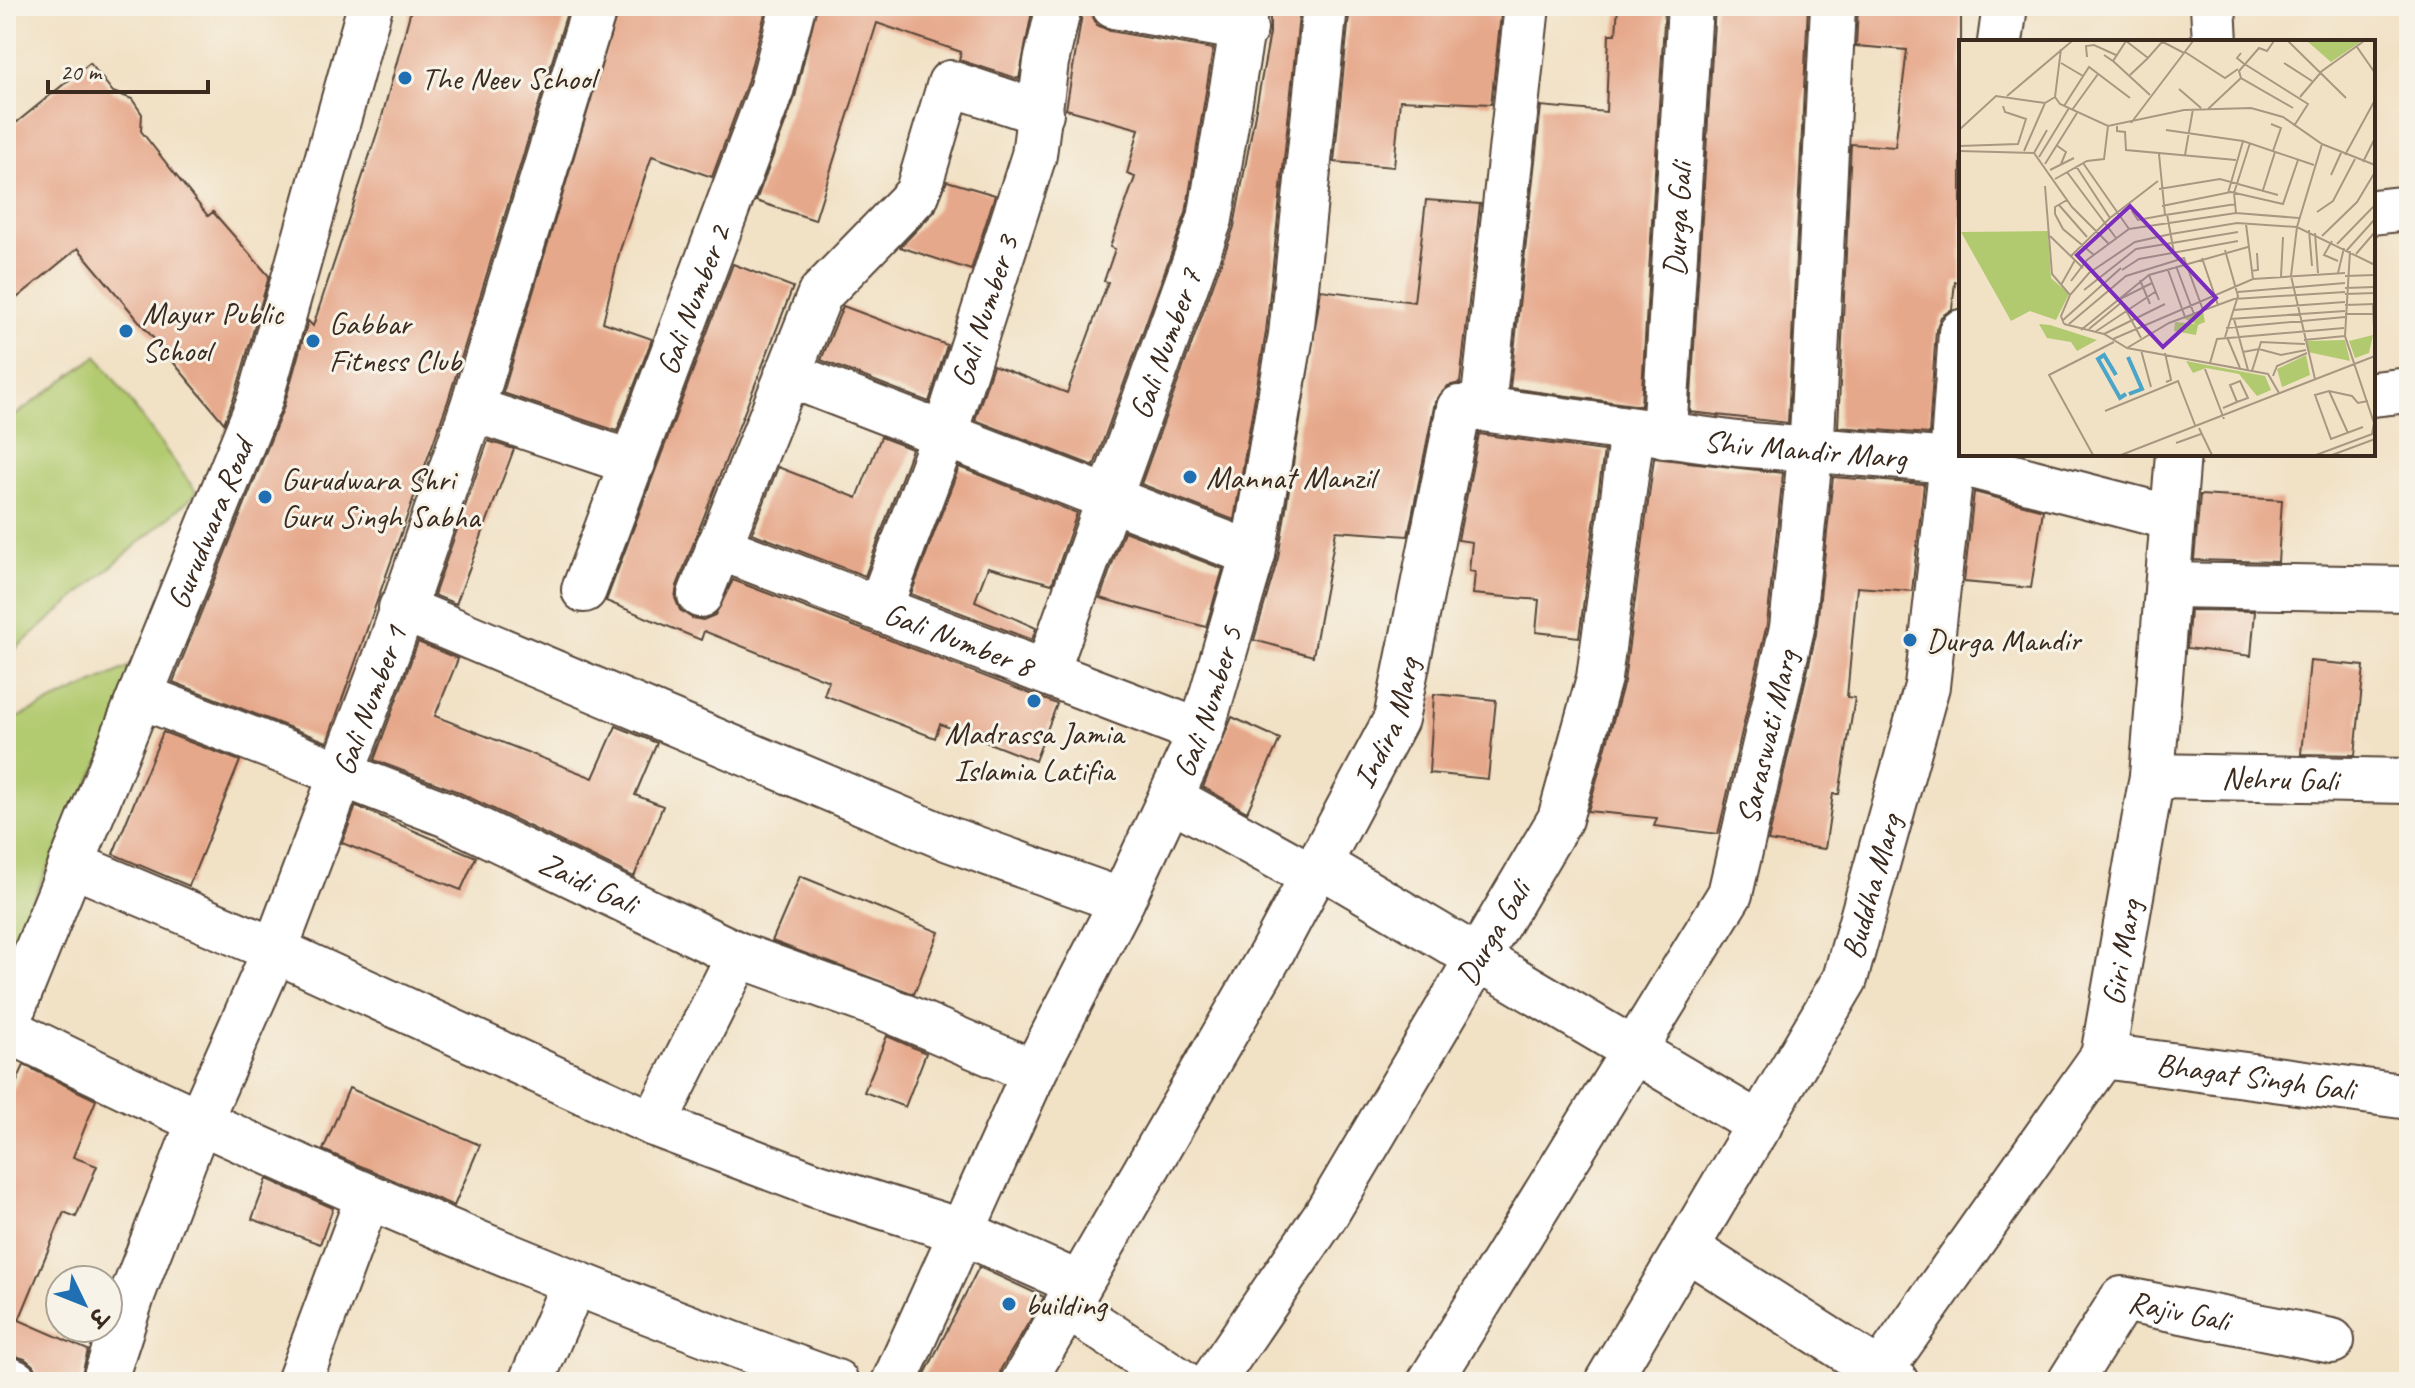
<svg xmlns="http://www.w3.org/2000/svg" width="2415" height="1388" viewBox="0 0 2415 1388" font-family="Caveat,'Playpen Sans Deva',sans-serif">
  <rect width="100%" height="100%" fill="#f7f3e8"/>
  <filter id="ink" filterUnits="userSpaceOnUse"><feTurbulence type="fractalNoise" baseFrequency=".0125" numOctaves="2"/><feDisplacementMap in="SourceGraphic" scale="16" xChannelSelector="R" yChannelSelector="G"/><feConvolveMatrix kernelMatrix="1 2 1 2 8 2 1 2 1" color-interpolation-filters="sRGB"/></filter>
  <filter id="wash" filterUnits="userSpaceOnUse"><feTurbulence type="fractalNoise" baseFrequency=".006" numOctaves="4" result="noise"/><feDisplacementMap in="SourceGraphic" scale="32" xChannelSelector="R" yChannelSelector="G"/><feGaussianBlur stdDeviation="1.8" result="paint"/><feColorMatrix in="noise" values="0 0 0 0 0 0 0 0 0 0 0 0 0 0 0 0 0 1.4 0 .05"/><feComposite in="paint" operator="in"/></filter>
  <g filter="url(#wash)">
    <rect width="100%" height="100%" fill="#f1e1c5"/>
    <path fill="#b2ca6f" stroke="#767a46" stroke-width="2" d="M97,356l100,137 -191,164v-235z
      M150,657l-144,298v-232z"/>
    <g id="blocks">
      <path fill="#e6a88b" d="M412,6h157l-121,395 -121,341 -154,-60 110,-273 25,-88 5,5 67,-202z
        M619,6h148l-20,77 -35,94 -60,-21 -32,94 -17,72 49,17 -35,92 -114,-38z
        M817,6h216l-14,73 -60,-19 2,-8 -84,-29 -62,197 -59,-19 39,-104z
        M1270,6h30l-34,326 -32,188 -93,-36 93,-257 36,-194z
        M1350,6h152l-11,98 -91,-4 -6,67 -60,-5z
        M1618,6h47l-24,400 -131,-18 31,-282 65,6 3,-78h7z
        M1715,6h93l-20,417 -98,-11z
        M1858,6h103v276h-6l-3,27 -11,8 -5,13 -7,104 -91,-7 13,-283 44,3 12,-97 -51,-4z
        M1083,9l7,2 7,14 13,6 103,18 -27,164 -92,253 -119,-46 18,-55 74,28 41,-111 -4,-1 11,-32 -5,-2 25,-70 -8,-3 12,-45 -73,-20z
        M90,63l23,29 19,7 10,15 -1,17 67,85 5,-4 56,64 -33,116 -12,31 -146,-175 -72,59v-176z
        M947,181l48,14 -24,75 -71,-23 35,-36z
        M1426,200l54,4 -20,179 -12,3 -13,16 -27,134 -72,-5 -23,125 -59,-16 24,-82 43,-268 93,12z
        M733,264l60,23 -116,299 -2,12 5,12 12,8 11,2 12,-5 18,-35 324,124 -22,57 -95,-37 -5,14 -111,-43 5,-14 -125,-50 -3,9 -95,-39z
        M843,306l104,39 -18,57 -108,-42z
        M1479,434l125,17 -25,186 -43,-5 3,-32 -66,-6 2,-22 -6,-1 3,-29 -14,-2z
        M881,437l31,12 -47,127 -113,-43 26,-66 79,31z
        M488,441l26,8 -58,155 -22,-9z
        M1654,458l129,15 -16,151 -49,210 -64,-8 3,-8 -69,-7 36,-130z
        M959,467l118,46 -25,71 -64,-17 -13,34 61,27 -4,12 -121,-46z
        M1833,477l91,7 -12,107 -55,-4 -10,110 8,1 -16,96h-6l-8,55 -57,-8 48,-207z
        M1974,492l69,18 -12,78 -67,-6z
        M2200,495l82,5 -4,62 -84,-2z
        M1124,531l99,38 -17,58 -106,-29z
        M2190,610l65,1 -4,45 -64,-8z
        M418,642l40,17 -23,57 158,62 23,-52 41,17 -22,52 28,11 -29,71 -178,-86 -82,-31z
        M2310,661l54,5 -9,89 -54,-1z
        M1434,694l62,6 -8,79 -59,-6z
        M1232,717l48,22 -33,73 -44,-25z
        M163,732l77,29 -51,125 -76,-32z
        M356,806l120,51 -15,33 -119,-47z
        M800,876l139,56 -25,62 -142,-53z
        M887,1036l39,17 -21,54 -41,-15z
        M24,1065l72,35 -23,57 24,9 -21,51 -12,-5 -45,108 69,30 -8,32h-40l-5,-15 -10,-8 -19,-6v-247z
        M349,1088l131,57 -26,61 -131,-56z
        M267,1179l66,29 -13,36 -68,-25z
        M979,1267l65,30 -43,72 -3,13h-77z"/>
    </g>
  </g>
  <g filter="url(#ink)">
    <use href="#blocks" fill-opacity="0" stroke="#564537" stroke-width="2"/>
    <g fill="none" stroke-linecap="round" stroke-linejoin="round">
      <defs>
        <g id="minor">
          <path d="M1114,6l131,23"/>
          <path d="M2213,6l2,36"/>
          <path d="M2000,42l5,-36"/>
          <path d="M2373,212l36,-4"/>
          <path d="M787,374l466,180"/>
          <path d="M2373,394l36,-4"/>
          <path d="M472,409l161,54"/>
          <path id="s1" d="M1482,409l255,35 215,17 220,57"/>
          <path id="s2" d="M1664,435l26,-429"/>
          <path id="s3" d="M718,547l483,185"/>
          <path d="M2169,585l240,4"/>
          <path id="s4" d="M584,590l187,-499 22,-85"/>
          <path d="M700,595l120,-301 97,-100 33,-111 91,30"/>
          <path id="s5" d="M880,607l64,-171 90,-281 12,-93 13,-56"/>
          <path d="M401,608l548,231 173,62"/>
          <path id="s6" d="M1047,671l163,-452 36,-213"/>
          <path id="s7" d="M140,696l305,118 294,141 141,51 154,66"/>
          <path id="s8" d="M2152,776l257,5"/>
          <path d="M1171,798l141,78"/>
          <path d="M71,864l204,86 379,174 164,62 142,45 119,53"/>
          <path d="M1319,864l441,261"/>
          <path id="s9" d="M6,1026l254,-626 110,-394"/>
          <path d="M6,1029c270,133 547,251 830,353"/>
          <path id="s10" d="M2103,1056l306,41"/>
          <path d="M654,1124l85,-169"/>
          <path d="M1686,1248l210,134"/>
          <path d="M1066,1306l116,76"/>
          <path d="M6,1378l9,4"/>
          <path id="s11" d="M104,1382l29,-89 65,-169 77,-174 115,-304 82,-237 123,-403"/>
          <path d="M299,1382l69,-185"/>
          <path d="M531,1382l43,-99"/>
          <path id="s12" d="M894,1382l140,-310 88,-171 79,-169 52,-178 38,-219 34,-329"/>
          <path id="s13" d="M1023,1382l248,-428 125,-235 63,-311 23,1 2,-12 43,-391"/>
          <path id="s14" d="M1212,1382l113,-166 235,-397 39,-141 33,-247"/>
          <path id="s15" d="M1430,1382l300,-488 62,-266 20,-191 21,-431"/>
          <path id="s16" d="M1607,1382l238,-403 82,-293 25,-225 9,-129"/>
          <path id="s17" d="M1873,1382l230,-326 49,-280 26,-322"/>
          <path id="s18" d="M2070,1382l52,-83 210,42"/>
        </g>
      </defs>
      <use href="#minor" stroke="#564537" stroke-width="48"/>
      <use href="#minor" stroke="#fff" stroke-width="44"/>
    </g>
  </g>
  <g fill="#1f6fb2" stroke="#f7f3e8" stroke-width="3">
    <circle cx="405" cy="78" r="8"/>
    <circle cx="126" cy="331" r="8"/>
    <circle cx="313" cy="341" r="8"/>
    <circle cx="1190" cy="477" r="8"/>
    <circle cx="265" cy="497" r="8"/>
    <circle cx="1910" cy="640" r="8"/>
    <circle cx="1034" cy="701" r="8"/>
    <circle cx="1009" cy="1304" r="8"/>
  </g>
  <g text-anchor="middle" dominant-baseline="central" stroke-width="6" stroke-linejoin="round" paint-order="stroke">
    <g font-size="32" fill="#3b2a1e" stroke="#f7f3e8" text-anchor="start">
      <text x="421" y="78">The Neev School</text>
      <text x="142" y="313">Mayur Public<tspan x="142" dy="37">School</tspan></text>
      <text x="329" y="323">Gabbar<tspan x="329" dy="37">Fitness Club</tspan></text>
      <text x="1206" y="477">Mannat Manzil</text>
      <text x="281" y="479">Gurudwara Shri<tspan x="281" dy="37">Guru Singh Sabha</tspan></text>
      <text x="1926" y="640">Durga Mandir</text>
      <text x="1034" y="733" text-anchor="middle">Madrassa Jamia<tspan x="1034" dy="37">Islamia Latifia</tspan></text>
      <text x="1025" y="1304">building</text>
    </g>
    <g font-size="32" fill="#3b2a1e" stroke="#f7f3e8">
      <text stroke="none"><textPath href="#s2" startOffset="216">Durga Gali</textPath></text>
      <text stroke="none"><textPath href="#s4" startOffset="310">Gali Number 2</textPath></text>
      <text stroke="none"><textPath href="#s5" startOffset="314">Gali Number 3</textPath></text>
      <text stroke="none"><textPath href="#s6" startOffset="348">Gali Number 7</textPath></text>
      <text stroke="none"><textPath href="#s1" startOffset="326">Shiv Mandir Marg</textPath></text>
      <text stroke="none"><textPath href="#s9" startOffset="542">Gurudwara Road</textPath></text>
      <text stroke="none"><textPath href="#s3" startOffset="258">Gali Number 8</textPath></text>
      <text stroke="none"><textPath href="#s11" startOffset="732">Gali Number 1</textPath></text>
      <text stroke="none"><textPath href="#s12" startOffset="750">Gali Number 5</textPath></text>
      <text stroke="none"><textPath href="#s13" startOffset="754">Indira Marg</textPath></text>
      <text stroke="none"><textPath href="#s15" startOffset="734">Saraswati Marg</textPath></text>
      <text stroke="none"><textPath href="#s8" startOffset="128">Nehru Gali</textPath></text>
      <text stroke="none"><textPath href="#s7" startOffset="486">Zaidi Gali</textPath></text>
      <text stroke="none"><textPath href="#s16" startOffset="564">Buddha Marg</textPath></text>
      <text stroke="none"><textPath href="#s14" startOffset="530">Durga Gali</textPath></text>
      <text stroke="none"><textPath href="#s17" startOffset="504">Giri Marg</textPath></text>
      <text stroke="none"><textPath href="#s10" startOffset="154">Bhagat Singh Gali</textPath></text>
      <text stroke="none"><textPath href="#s18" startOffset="156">Rajiv Gali</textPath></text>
    </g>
  </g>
  <g transform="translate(1959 40)">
    <rect width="416" height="416" fill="#f1e1c5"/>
    <path d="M348,1h55l-31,21zM89,191l3,47 18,16 -13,26 -26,-9 -19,10 -50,-89zM244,272l2,10 -7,3 -2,10 -22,-4 1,-9 21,2 -13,-6zM80,284l11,1 47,15 -20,11 -6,-9 -24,-4zM414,295l-4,18 -14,5 -6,-17zM386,300l5,21 -42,-9 -2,-11zM347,315l4,20 -28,12 -5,-18zM227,321l79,15 6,14 -14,6 -18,-22 -33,-6 -13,5z" fill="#b2ca6f"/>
    <path fill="none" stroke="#4aa5c8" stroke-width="4" d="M169,317l14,32 -13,5M157,335l-12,-20 -6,4 22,39 6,-4"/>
    <path fill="none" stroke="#a89882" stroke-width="2" d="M202,1l23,12 9,-12M315,1l-7,10 -8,-3 -20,23 2,7 52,30M329,1l58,57M398,7l18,26M226,12l40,26 13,-9M282,13l-4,5 6,5 65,41 -14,22M145,15l9,6 13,-20 22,17 14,-16M128,17l-1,-11 8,-1 22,10M154,21l37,34M102,23l22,13M325,23l28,18M171,35l18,-17M220,49l22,19M48,56l65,-55M96,57l6,-48M341,57l22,-26 42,-30M105,66l25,-39 41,31M249,69l33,-31M113,70l26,-36M172,83l53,-70M312,84l10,4 -8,23M158,86v5l8,1 1,18 110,10M0,90l37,-34 49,7 10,-6 5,7 48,22 76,-16 67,-2 32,9 39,27 53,21M207,90l77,11 71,24M97,105l10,7 -5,12M0,106l59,-2 8,-25 -21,-7 -2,-6M0,111l75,2 38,54 37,37M65,111l21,-48M75,113l13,-23M200,114l6,61 71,-11M226,115l8,-46M386,115l30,-55M80,117l30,-49M404,122l12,-24M124,123l46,66M86,124l32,-51M117,126l34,52M91,130l24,-12M108,132l49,66M372,135l10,-22M96,139l32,-18 17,-2 4,-33M86,146l7,88 18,21M200,149l61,-10 58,16M304,150l12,-38M269,153l15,-52M108,160l-12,7v7l8,15 31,26M100,165l28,32M203,166l69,-14 52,12 15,-44M173,171l6,9 27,-5M358,172l16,-11 22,-42M277,173l-2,-20 16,-50M208,174l7,39M287,184l7,55M350,190l3,36M356,193l3,40M91,196l33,32M363,196l35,-34 18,-30M373,201l-8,14 14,6M378,204l38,-39M266,210l13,46 -13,41M388,210l28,-31M391,211l-5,85 29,87 -2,11M397,214l19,-22M112,216l39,-38 48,-37M243,218l16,47M217,226l18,48M163,230l17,-11 99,-18M209,230l17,47M292,231l7,-1 -1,-17M379,233l6,-25M190,235l10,25M386,236l30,-1M322,237l2,-40M181,240l10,24M112,241l16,-21 42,-31 107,-16 63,5M102,245l14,-25M386,248l30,-1M125,250l52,-41 102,-17M279,252l107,-9M386,254l30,-1M161,259l21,39M161,259l32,-16M414,264l2,46M386,265l30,-1M274,270l112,-8M386,274h30M271,279l115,-8M275,279l14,51M103,281l59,-53M105,284l-3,-8 9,-21 19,-22 46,-31 36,-8 66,-11 60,4 78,38M105,284l40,10 23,14 141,26 11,19M110,284l57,-48 58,-18 19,52M267,288l119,-11M130,289l33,-27M122,290l68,-55 99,-28M136,292l60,-40M145,294l61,-30M268,297l13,31M154,299l140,-60 92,-6M345,300l41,-4M168,308l42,-25 65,-24 111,-7M182,310l10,37M284,312l16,-3 22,6 25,-5M206,313l6,27 -5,2M251,323l7,-24 127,-11M246,329l19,50M293,331l9,-29 44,2M314,336l4,-10 30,-13M356,339l-24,-103 6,-49 25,-83M370,351l19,42M264,368l14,-6 11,-4 -8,-17 -10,4 7,17M146,371l73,-30 17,44M404,387l-32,12 -16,-44 14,-4 23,5 6,7 10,-2M240,388l13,27M217,403l25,-9M134,415l-44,-80 65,-33M162,415l254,-99M357,415l59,-22M373,415l43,-16"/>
    <path fill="#7b2cbf" fill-opacity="0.15" stroke="#7b2cbf" stroke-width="4" d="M171,166l86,92 -53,49 -86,-92z"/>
    <rect width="416" height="416" fill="none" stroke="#3b2a1e" stroke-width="4"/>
  </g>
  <rect width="2415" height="1388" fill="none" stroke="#f7f3e8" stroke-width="32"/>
  <g transform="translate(84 1304) rotate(133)"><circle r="38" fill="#f7f3e8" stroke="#aca397" stroke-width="2"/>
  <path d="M0-6L14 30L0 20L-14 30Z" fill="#1f6fb2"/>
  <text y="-12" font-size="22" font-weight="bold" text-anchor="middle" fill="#3b2a1e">उ</text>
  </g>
  <path d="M48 80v12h160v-12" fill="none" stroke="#3b2a1e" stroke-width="4"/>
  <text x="60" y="80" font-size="24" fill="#3b2a1e" stroke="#f7f3e8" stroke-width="6" paint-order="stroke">20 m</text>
</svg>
